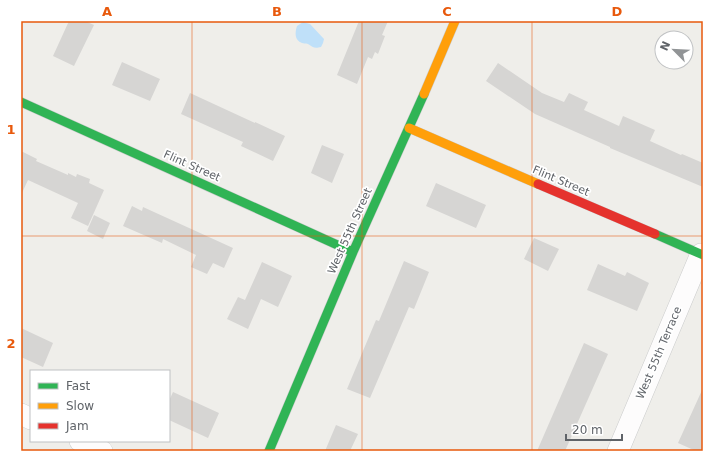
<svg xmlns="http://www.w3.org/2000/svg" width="724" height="472" viewBox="0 0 724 472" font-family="'DejaVu Sans',sans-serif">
  <rect width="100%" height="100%" fill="#efeeea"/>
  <path fill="#bfe0f9" d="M303,22l7,2 14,15 -1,4 -2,4c-7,2 -8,0 -13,-3 -3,-1 -2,0 -6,-1 -8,-3 -7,-11 -5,-17z"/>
  <path fill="#d6d5d3" d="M69,21h16l9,4 -20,41 -21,-10z
    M359,21h29l-6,14 3,1 -7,18 -3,-2 -3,7 -4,-2 -11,27 -20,-9z
    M122,62l38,17 -10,22 -38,-16z
    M498,63l44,30 22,9 5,-9 19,9 -4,8 35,16 4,-10 32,14 -5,11 31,14 1,-1 21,9v24l-93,-39v-1l-75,-33 -49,-33z
    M190,93l65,30v-1l30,14 -12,25 -32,-15 2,-4 -62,-28z
    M322,145l22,9 -12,29 -21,-10z
    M21,151l16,8 -1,2 32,14v-2l8,4 1,-3 13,5 -1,4 15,7 -16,36 -17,-8 7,-15 -50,-23 -7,15z
    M436,183l50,22 -10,23 -50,-22z
    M132,206l10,5 1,-4 90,41 -9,20 -11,-5 -6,11 -16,-7 5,-12 -33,-16 -1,4 -39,-17z
    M94,215l16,8 -7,16 -16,-8z
    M534,238l25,11 -11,22 -24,-12z
    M404,261l25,11 -15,37 -5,-2 -39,91 -23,-9 29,-69 3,1z
    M262,262l30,14 -14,31 -17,-8 -13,30 -21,-10 11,-22 7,3z
    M598,264l27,12 2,-4 22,11 -12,28 -50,-21z
    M21,328l32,15 -10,24 -22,-10z
    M584,343l24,11 -43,97h-28z
    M703,388v63h-7l-18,-8z
    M173,392l46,21 -11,25 -39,-18v-19z
    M336,425l22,9 -8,17h-25z"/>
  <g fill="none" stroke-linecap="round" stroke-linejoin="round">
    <defs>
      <path id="street" d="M21,414l10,5
        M80,441l22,10
        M618,451l83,-197"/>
      <path id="fast" d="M21,102l332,150
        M655,234l48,21
        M269,451l84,-199 71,-158"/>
      <path id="slow" d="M424,94l31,-73
        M409,128l129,56"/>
      <path id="jam" d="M538,184l117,50"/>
    </defs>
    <use href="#street" stroke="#cbcccc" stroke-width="22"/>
    <use href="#fast" stroke="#cacacb" stroke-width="10"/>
    <use href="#slow" stroke="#cacacb" stroke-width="10"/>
    <use href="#jam" stroke="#cacacb" stroke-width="10"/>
    <use href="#street" stroke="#fdfcfc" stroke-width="21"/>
    <use href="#fast" stroke="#30b455" stroke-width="9"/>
    <use href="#slow" stroke="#ff9f0a" stroke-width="9"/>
    <use href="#jam" stroke="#e5322d" stroke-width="9"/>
  </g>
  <path fill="none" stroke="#e8590c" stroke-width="1" stroke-opacity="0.55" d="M192,21v430M362,21v430M532,21v430M21,236h682"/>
  <g text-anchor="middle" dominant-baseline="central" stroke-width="3.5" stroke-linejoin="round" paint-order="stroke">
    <g font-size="11" fill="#5f6368" stroke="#fff">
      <text transform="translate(192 166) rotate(24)">Flint Street</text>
      <text transform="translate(561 181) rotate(23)">Flint Street</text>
      <text transform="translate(350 231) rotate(-66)">West 55th Street</text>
      <text transform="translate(659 353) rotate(-67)">West 55th Terrace</text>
    </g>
  </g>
  <rect width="724" height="472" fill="none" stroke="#ffffff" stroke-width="44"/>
  <rect x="30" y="370" width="140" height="72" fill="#ffffff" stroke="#bfc1c3"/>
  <rect x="38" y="383" width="20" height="6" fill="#30b455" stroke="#bfc1c3"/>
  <text x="66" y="390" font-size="12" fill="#5f6368">Fast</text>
  <rect x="38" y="403" width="20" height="6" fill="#ff9f0a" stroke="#bfc1c3"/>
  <text x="66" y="410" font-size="12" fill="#5f6368">Slow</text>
  <rect x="38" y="423" width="20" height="6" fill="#e5322d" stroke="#bfc1c3"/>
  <text x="66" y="430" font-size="12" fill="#5f6368">Jam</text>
  <g transform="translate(674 50) rotate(294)"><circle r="19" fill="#ffffff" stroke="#bfc1c3"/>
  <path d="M0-3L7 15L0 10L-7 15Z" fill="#919496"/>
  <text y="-6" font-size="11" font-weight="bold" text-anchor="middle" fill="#5f6368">N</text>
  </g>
  <path d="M566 434v6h56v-6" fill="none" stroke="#5f6368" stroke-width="2"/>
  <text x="572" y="434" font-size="12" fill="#5f6368" stroke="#ffffff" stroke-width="3" paint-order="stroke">20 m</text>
  <rect x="22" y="22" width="680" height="428" fill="none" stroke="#e8590c" stroke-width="1.5"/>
  <g font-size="13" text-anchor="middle" font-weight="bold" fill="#e8590c">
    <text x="107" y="16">A</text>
    <text x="277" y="16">B</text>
    <text x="447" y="16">C</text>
    <text x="617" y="16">D</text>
    <text x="11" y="134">1</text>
    <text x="11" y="348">2</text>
  </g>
</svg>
